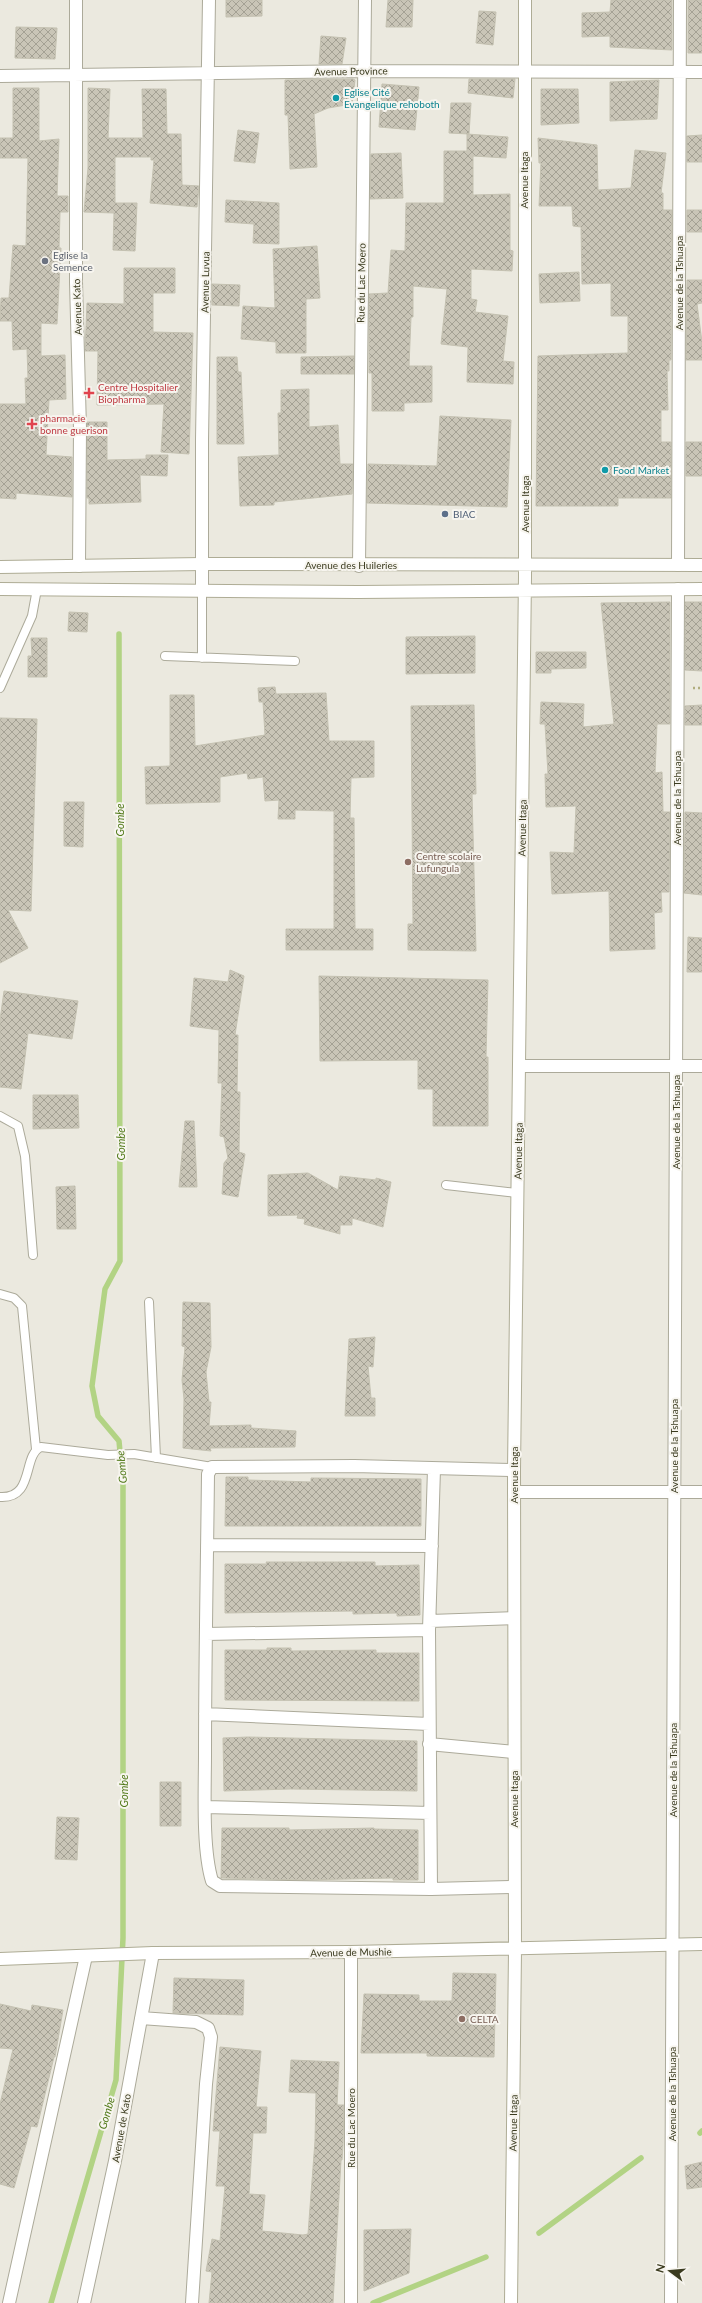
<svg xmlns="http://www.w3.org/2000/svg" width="702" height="2303" viewBox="0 0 702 2303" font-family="Lato,sans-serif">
  <defs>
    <pattern id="building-cross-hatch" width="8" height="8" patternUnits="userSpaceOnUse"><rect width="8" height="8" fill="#c9c5b7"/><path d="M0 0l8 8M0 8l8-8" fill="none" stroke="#a4a194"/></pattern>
  </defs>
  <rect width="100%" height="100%" fill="#ebe9df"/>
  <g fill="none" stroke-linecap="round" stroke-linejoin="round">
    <path stroke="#b2d384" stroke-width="5.5" d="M700,2133l2,-2
      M539,2233l102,-75
      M51,2303l65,-223 7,-142v-454l-4,-43 -21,-25 -6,-30 13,-97 15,-28 -1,-627
      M373,2303l113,-46"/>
  </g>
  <path fill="url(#building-cross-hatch)" stroke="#c4c1b1" d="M226,0h36v16l-36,1z
    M388,0h25l-1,27h-26z
    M611,0h61v50l-62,-3v-11l-28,1v-24l28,-1z
    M688,0h14v53h-14z
    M479,11l17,1 -3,33 -17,-2z
    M16,27l41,1 -2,31 -40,-1z
    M321,36l25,2 -4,26h-23z
    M353,79l2,1 -3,24 -24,4 -14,6 3,53 -27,2 -2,-54h-3v-35z
    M469,79h46l-2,19 -45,-5z
    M659,80l-2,39 -47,2v-39z
    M382,84l37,3 -4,43 -36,-3z
    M13,88h26v53l20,-2 -2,57h11v16h-8l-1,36h2l-4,76 -16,-1v33l24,-1 1,44 -17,1 -3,55 26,2v40l-56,-4v6l-16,-1v-94h26l-1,-26h3l-1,-29 -14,1 -1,-29h-12l1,-23h8l4,-53 13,1 2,-88h-28v-20h13z
    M88,88l22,1 -2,49h35l-1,-49h24l1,45h14l1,51 17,1 -2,21 -47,-4 4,-43h-3v-3h-36v46h22l-2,48 -22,-1 1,-37 -30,-1 4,-44z
    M541,89h37l1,34 -38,2z
    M451,103h20l-2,31 -20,-1z
    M238,130l21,3 -4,30 -21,-2z
    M467,134l41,3 -2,21 -33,-2v39l37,-1v56l3,1 -1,20 -41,-2v30l6,1 -2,12 33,4 -5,45 11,1 -1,22 -46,-2 1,-35 -27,-3 6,-55 -34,-3v31h-2l-2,49h23v36l-28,1v8h-32v-38h-3v-79l19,-1 3,-43 14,1 1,-48h38v-52h23z
    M702,135v27h-15v-26z
    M538,138l59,7 1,45 33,-2 4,-38 31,3 -5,40h2v17h9l-1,150h-2v11h-2l1,39h-7v32h10v56h-53v8h-82l2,-150 90,-3v-37h-17v-33l-29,1 -1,-57 -8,-1 -1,-20h-33l2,-43h-2z
    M401,153l2,45 -33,1 1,-45z
    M226,200l53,3v41l-26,-1 1,-19 -29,-2z
    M687,210h15v22h-15z
    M317,246l3,52 -14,1v54h-30v-11l-35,-3 2,-33 32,2 -2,-59z
    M124,268h51v25h-22v39l40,1 -4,121 -28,-2 3,-48 -67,1 1,-54h-13l2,-48 37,1z
    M579,272l1,29 -40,2 -1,-29z
    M687,280h15v23l-5,1 5,38v18h-16z
    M212,284l28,1 -1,21 -27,-1z
    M354,356v18h-53v-17z
    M217,357h20l1,15h3l3,72h-27z
    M309,389v38l29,-2 2,39h13l-1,30 -78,8v3l-34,1 -2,-49 41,-2 -1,-42h3v-23z
    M440,416l71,4 -4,87 -140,-4 1,-39 69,2z
    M87,422h20v38l39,-1v-4h22l-1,21 -27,-1 1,27 -52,2v-6h-2z
    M686,442h16v34h-16z
    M670,602v122h-13l-2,49 7,-1 1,40h7l-1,80h-8l1,20 -8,1 1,36 -45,2 -1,-60 -57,3 -2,-42 24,1 2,-47 -30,1 -1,-33h3l-3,-50h-5l1,-22 43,2 -1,23 31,-3 -13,-121z
    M685,602h17v69l-17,-1z
    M69,612l19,1 -1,19 -19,-1z
    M475,636v37l-69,1v-37z
    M31,638h16v39h-19v-21h4z
    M536,652h50v16l-35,1v4h-15z
    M275,687l1,7 50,-1 3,48h45v36l-23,1 -1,40h4l1,111h18v21h-87v-21h48v-118l-39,-1v9h-17l1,-19 -14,1 -2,-24 -15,2 -1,-6 -27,4v25l-74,2 -1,-37 25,-1v-71h24l1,51 70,-11 -2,-33h-4l-1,-14z
    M474,705l2,89h-4l4,157 -68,-1v-26h5l-2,-218z
    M702,705v20h-17v-19z
    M0,718l37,1 -6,192 -23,-1 20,38 -28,15z
    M64,802h20l-1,45 -19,-1z
    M685,812l17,1v82l-18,-2z
    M688,937l14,1v34h-15z
    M230,970l14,6 -9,59h3l-1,57h3l-1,60 6,2 -7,43 -16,-3 2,-31 4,-5 -4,-21 -4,-1 2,-53h-4l1,-53 -29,-4 4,-48 34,4z
    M319,976l169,4 -2,77h2v69h-55v-37h-15v-29l-98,1z
    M4,991l74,10 -6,38 -44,-6 -7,56 -21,-2v-67z
    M33,1095h45l1,33 -46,1z
    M185,1121h9l3,66h-18z
    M308,1173l30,17 2,-14 36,4v-2l15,4 -8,45 -31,-9v7h-12v9l-36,-10 1,-5 -8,-1 1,-3 -30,1v-41z
    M75,1186l1,43h-19l-1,-42z
    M183,1302l27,1 1,44 -5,25 3,30h2l-2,24 42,-1v3l45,3 -1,16 -85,1 1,3 -28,-3 1,-49 -2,-19 3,-33 -3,-1z
    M375,1337l-2,30 -5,-1 3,32h4v18h-30l4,-77z
    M226,1477h22v3l63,2v-4l110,1v47h-196z
    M266,1562h109v4l44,-1 1,50 -23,1v-3l-44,1v-3l-128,2v-49h42z
    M267,1648h24v3l85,-1v3h43v48l-194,-1v-50h42z
    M248,1737l169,4v50l-126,-2 -67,2 -1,-53z
    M160,1782h21v44h-21z
    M57,1817l22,1 -2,42 -22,-1z
    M222,1828h67v2l85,-2v1l44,1v50h-25v-2l-91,2 -81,-2z
    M453,1973l43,1 -2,83 -67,-1v-3h-66l3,-59 55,1v6h33z
    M174,1978l70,2 -1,35 -70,-2z
    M0,2004l31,7 1,-6 31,5 -8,47h-1l-17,70 -6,-1 -17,62 -14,-4v-80l13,-55 -13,-1z
    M220,2047l41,4 -5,56h11l-1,26h-13l-4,61 16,1 -3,36 41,4 5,-1 7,-93 1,-48 -27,-1 2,-32 48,2 -2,43h7l-1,40 -1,15h-1l-8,143h-124l3,-31 -6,-1 6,-32 8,2 5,-55h-9l4,-55h-7z
    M702,2162v25l-15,2 -2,-23z
    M411,2229l-2,44 -45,18v-61z"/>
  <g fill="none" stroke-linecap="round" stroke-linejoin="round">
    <defs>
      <path id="lane" d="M202,590v68
        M165,656l130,5
        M0,688l32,-72 5,-27
        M0,1116l18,10 7,30 8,99
        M446,1185l71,8
        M0,1294l14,4 8,8 14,143
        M149,1302l7,156
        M0,1497c35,2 22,-42 41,-50l67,8 26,-1 78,13"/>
      <path id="street" d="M76,0v282l4,147 -1,137
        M0,76l364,-5 338,1
        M678,565l2,-565
        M359,566l6,-566
        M202,590v-150l7,-440
        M519,1066h183
        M514,1492h188
        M207,1545l225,1
        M430,1621l84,-3
        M206,1634l223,-4
        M205,1714l224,10
        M429,1744l85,8
        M205,1807l225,6
        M514,1887l-83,2 -211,-3 -8,-5c-10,-33 -7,-92 -7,-127 0,-94 2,-187 3,-280l4,-7 142,-1 160,4
        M431,1889l-2,-259 5,-161
        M141,2018l55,4 12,6 3,9 -5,47 -14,219
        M9,2303l77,-347
        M84,2303l31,-142 38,-208
        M351,2303v-351
        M671,2303l7,-1714"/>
      <path id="secondary" d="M0,567l202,-3 500,1
        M0,589l358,3 344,-3
        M0,1959l153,-6 198,-1 351,-8
        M511,2303l4,-353 -1,-480 11,-893v-577"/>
    </defs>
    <use href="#lane" stroke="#acaa9a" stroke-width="10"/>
    <use href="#street" stroke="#acaa9a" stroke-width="14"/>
    <use href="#secondary" stroke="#aeac95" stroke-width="14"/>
    <path stroke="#b0ad7e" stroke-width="2.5" stroke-dasharray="2 3" stroke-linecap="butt" d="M693,688h9"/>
    <use href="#lane" stroke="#fff" stroke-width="8"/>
    <use href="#street" stroke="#fff" stroke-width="12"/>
    <use href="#secondary" stroke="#fff" stroke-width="12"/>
  </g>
  <g fill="#0f9aa8" stroke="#f7f5ef" stroke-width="1.5">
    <circle cx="336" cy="98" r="4"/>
    <circle cx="605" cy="470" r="4"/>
  </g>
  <circle fill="#6b7280" stroke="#f7f5ef" stroke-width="1.5" cx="45" cy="261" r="4"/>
  <g fill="#e0444e" stroke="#f7f5ef" stroke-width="1.5">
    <path d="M87 387h4v4h4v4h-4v4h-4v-4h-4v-4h4z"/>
    <path d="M30 418h4v4h4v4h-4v4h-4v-4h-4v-4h4z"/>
  </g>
  <circle fill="#5c6f8a" stroke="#f7f5ef" stroke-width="1.5" cx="445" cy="514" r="4"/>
  <g fill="#8d6e63" stroke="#f7f5ef" stroke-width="1.5">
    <circle cx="408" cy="862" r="4"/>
    <circle cx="462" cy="2019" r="4"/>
  </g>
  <g text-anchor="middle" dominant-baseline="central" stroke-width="4" stroke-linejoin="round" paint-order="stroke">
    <g font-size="10" fill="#3b3b1f" stroke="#f7f5ef">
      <text transform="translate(351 71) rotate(-1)">Avenue Province</text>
      <text transform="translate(524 180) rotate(-90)">Avenue Itaga</text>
      <text transform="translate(205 282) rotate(-89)">Avenue Luvua</text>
      <text transform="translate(361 283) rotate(-89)">Rue du Lac Moero</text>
      <text transform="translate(679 283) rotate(-90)">Avenue de la Tshuapa</text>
      <text transform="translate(77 307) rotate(-92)">Avenue Kato</text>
      <text transform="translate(525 504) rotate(-90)">Avenue Itaga</text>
      <text x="351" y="565">Avenue des Huileries</text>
      <text transform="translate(677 798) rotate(-90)">Avenue de la Tshuapa</text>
      <text transform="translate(522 828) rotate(-89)">Avenue Itaga</text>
      <text transform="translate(676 1122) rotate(-90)">Avenue de la Tshuapa</text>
      <text transform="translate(518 1151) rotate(-89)">Avenue Itaga</text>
      <text transform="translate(674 1446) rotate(-90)">Avenue de la Tshuapa</text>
      <text transform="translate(514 1475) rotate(-90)">Avenue Itaga</text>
      <text transform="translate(673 1770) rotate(-90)">Avenue de la Tshuapa</text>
      <text transform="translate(514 1799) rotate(-90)">Avenue Itaga</text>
      <text transform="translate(351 1952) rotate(-1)">Avenue de Mushie</text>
      <text transform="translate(672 2094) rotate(-90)">Avenue de la Tshuapa</text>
      <text transform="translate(513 2123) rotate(-89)">Avenue Itaga</text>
      <text transform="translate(121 2128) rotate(-80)">Avenue de Kato</text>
      <text transform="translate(351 2128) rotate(-90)">Rue du Lac Moero</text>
    </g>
    <g font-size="10" fill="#0d838f" stroke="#f7f5ef" text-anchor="start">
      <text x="344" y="92">Eglise Cité<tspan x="344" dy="12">Evangelique rehoboth</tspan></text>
      <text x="613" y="470">Food Market</text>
    </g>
    <g font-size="10" fill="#5b616d" stroke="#f7f5ef" text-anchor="start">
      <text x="53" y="255">Eglise la<tspan x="53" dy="12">Semence</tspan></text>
    </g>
    <g font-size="10" fill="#be3a42" stroke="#f7f5ef" text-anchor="start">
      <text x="98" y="387">Centre Hospitalier<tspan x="98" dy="12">Biopharma</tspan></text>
      <text x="40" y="418">pharmacie<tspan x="40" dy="12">bonne guerison</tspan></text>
    </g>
    <g font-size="10" fill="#4e5e75" stroke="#f7f5ef" text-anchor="start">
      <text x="453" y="514">BIAC</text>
    </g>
    <g font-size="10" fill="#785e54" stroke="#f7f5ef" text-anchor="start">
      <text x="416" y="856">Centre scolaire<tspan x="416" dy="12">Lufungula</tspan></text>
      <text x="470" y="2019">CELTA</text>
    </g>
    <g font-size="11" font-style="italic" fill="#507918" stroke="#f7f5ef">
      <text transform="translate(119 820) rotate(-90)">Gombe</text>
      <text transform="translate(120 1144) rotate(-90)">Gombe</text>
      <text transform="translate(121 1467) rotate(-95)">Gombe</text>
      <text transform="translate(123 1791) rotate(-90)">Gombe</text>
      <text transform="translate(106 2113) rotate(-74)">Gombe</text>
    </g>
  </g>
  <g transform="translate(670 2271) rotate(286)" stroke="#f7f5ef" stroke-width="3" paint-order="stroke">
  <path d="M0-3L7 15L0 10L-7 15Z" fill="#3b3b1f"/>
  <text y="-6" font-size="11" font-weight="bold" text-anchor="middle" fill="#3b3b1f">N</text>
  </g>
</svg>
